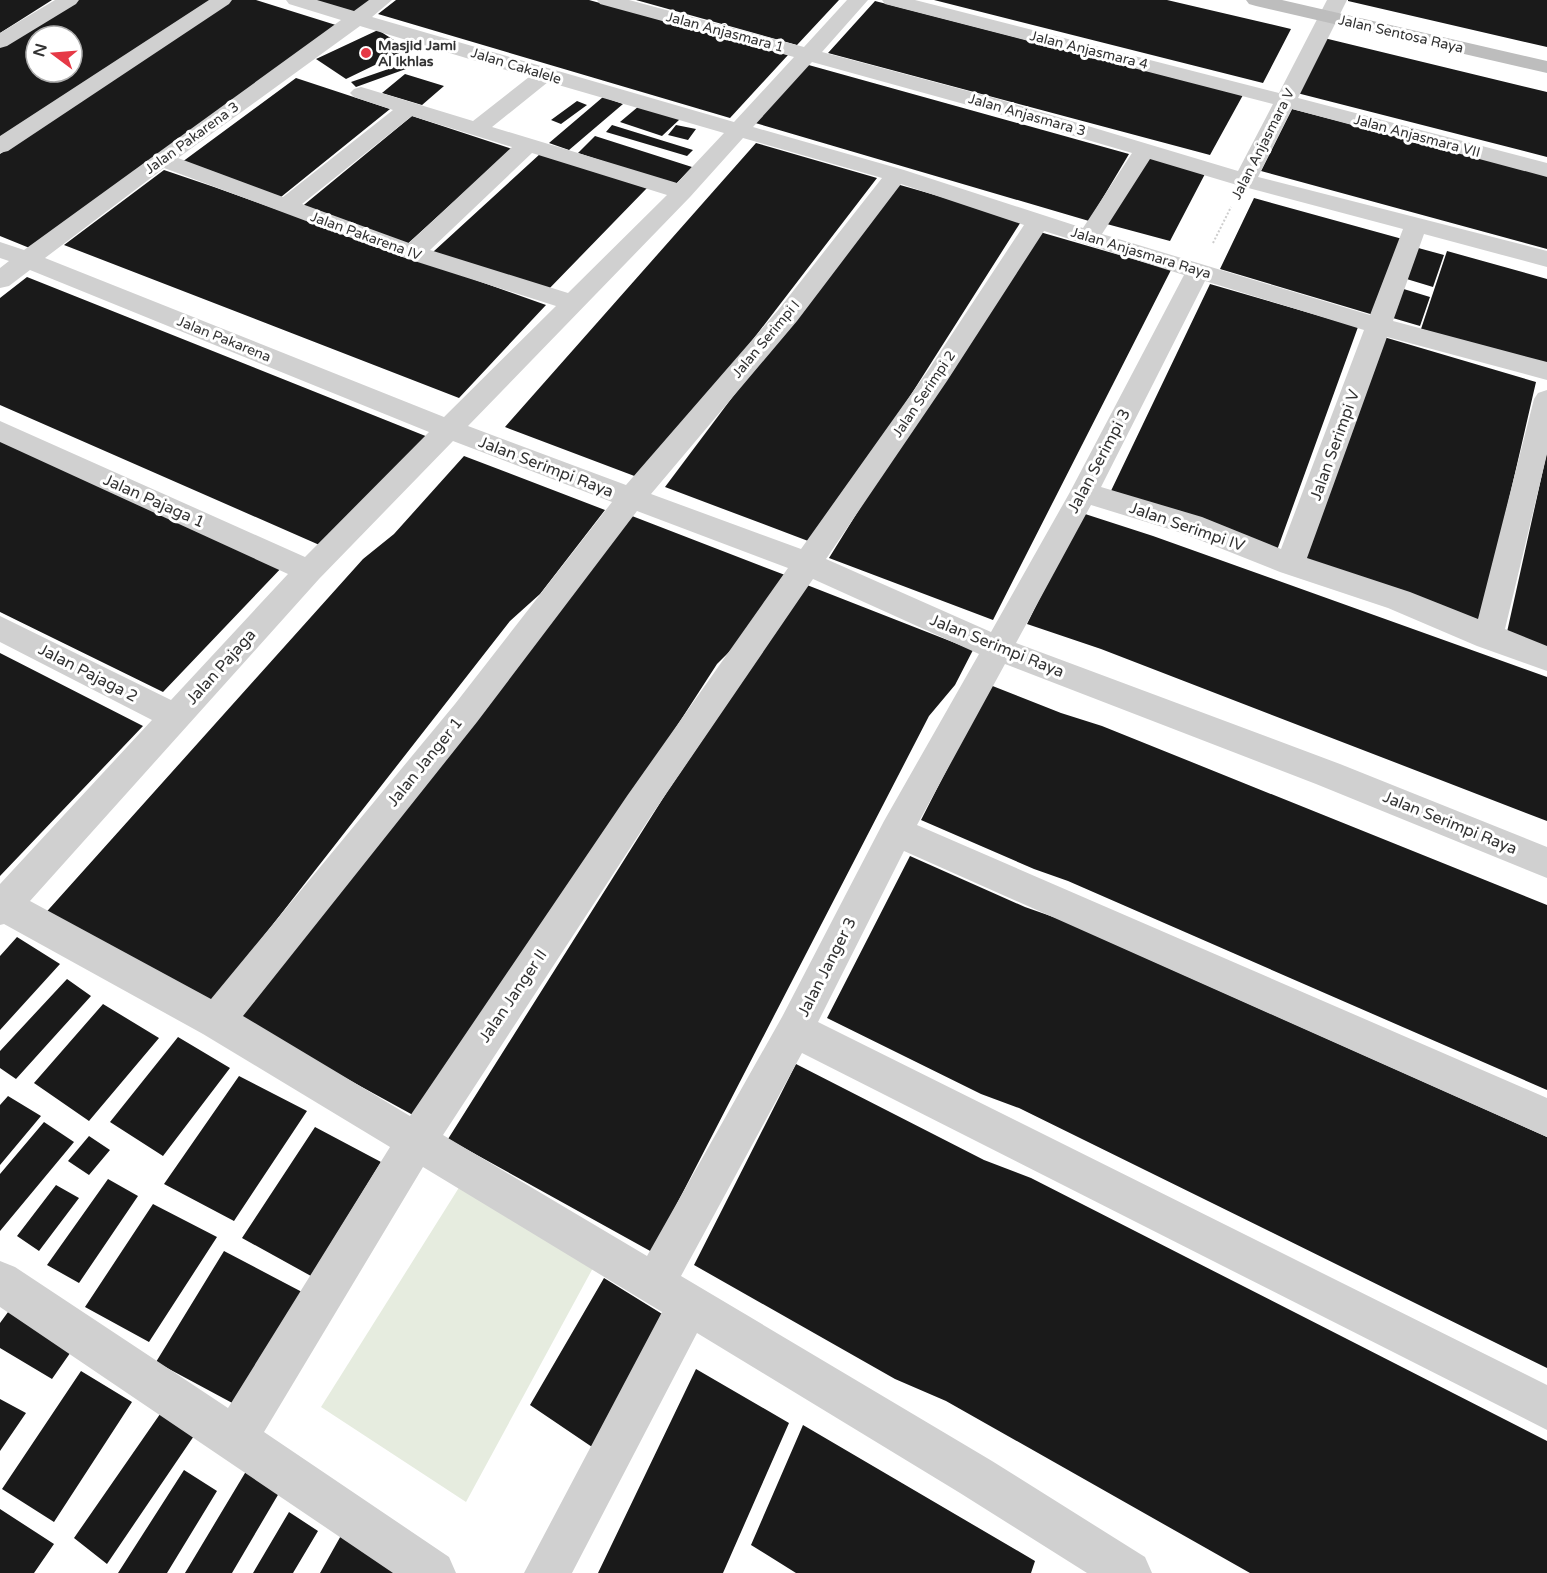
<svg xmlns="http://www.w3.org/2000/svg" width="1547" height="1573" viewBox="0 0 1547 1573" font-family="'Varela Round',sans-serif">
  <rect width="100%" height="100%" fill="#fff"/>
  <path fill="#e6ecdf" d="M465,1178l135,77 -134,247 -145,-95z"/>
  <path fill="#1a1a1a" fill-rule="evenodd" d="M0,0h52l-52,33z
    M76,0h143l-219,144v-98zM36,36h36v36h-36z
    M231,0h25l83,26 -307,223 -32,-13v-82z
    M314,0h58l-16,13z
    M396,0h193l199,55 -58,63 -352,-104z
    M636,0h203l-42,45z
    M934,0h233l124,29 -28,54z
    M1348,0h199v47l-199,-46z
    M875,1l308,79 60,15 -33,60 -382,-102z
    M378,30l30,19 -62,30 -30,-20z
    M1324,38l223,54v65l-250,-64z
    M423,57l5,4 -72,26 -5,-5z
    M805,64l324,90 -40,67 -337,-99z
    M405,74l39,12 -22,19 -40,-12z
    M296,78l94,31 -114,92 -98,-36z
    M603,97l20,7 -54,46 -20,-7z
    M577,101l10,4 -26,19 -10,-4z
    M639,106l41,13 -18,17 -42,-14z
    M1292,109l255,66v74l-286,-78z
    M412,116l100,33 -108,98 -105,-38z
    M612,125l81,25 -6,6 -81,-24z
    M676,125l20,4 -8,11 -20,-5z
    M595,136l97,31 -17,18 -97,-32z
    M756,143l121,35 -232,302 -140,-53z
    M540,154l107,34 -102,105 -112,-41z
    M1143,156l63,16 -36,69 -67,-18z
    M164,170l50,17 332,118 -87,93 -395,-153z
    M893,183l129,37 -206,324 -151,-57z
    M1254,198l152,42 -29,76 -157,-47z
    M1033,230l138,40 -178,350 -164,-62z
    M1411,246l33,9 -11,32 -33,-10z
    M1447,251l100,28v87l-126,-37z
    M27,277l401,160 -104,110 -324,-142v-107z
    M1210,284l148,43 -82,226 -167,-58z
    M1397,287l33,10 -10,29 -34,-10z
    M1377,335l159,47 -56,243 -182,-62z
    M0,432l286,131 -123,129 -163,-80z
    M1547,452v204l-42,-15z
    M464,456l141,54 -65,84 -30,27 -304,389 -165,-92 322,-359 31,-25z
    M1082,513l71,23 394,141v144l-446,-172 -74,-25z
    M632,516l153,59 -40,61 -28,28 -295,456 -184,-101z
    M807,585l166,65 -18,35 -26,31 -277,536 -204,-113 219,-347z
    M0,653l143,73 -143,150z
    M990,685l71,28 41,13 445,179v185l-479,-209 -34,-12 -113,-49z
    M910,856l115,51 34,12 488,218v231l-528,-260 -38,-14 -154,-76z
    M17,937l43,27 -60,66v-74z
    M67,979l24,17 -75,83 -16,-11v-17z
    M103,1004l56,34 -70,83 -55,-38z
    M178,1037l52,31 -67,88 -53,-34z
    M796,1064l188,96 47,18 516,263v132h-297l-304,-172 -51,-22 -201,-114z
    M239,1076l68,35 -73,110 -70,-37z
    M8,1096l33,20 -41,49v-60z
    M44,1122l30,20 -74,89v-57z
    M315,1127l66,35 -70,114 -69,-38z
    M89,1136l21,14 -21,25 -21,-14z
    M108,1179l30,17 -59,87 -32,-18z
    M56,1185l23,13 -40,53 -22,-15z
    M153,1204l64,33 -68,105 -64,-35z
    M224,1251l78,41 -66,113 -80,-43z
    M604,1278l63,39 -72,132 -65,-44z
    M11,1308l64,38 -23,33 -52,-31v-25z
    M696,1369l93,54 -66,150h-125z
    M81,1371l51,31 -78,120 -52,-33z
    M0,1399l26,14 -26,38z
    M167,1404l33,23 -93,137 -33,-26z
    M803,1425l232,136 -4,12h-235l-45,-28z
    M248,1468l34,20 -50,85h-47z
    M184,1470l33,21 -50,82h-49z
    M0,1509l54,35 -20,29h-34z
    M289,1512l29,19 -25,42h-40z
    M343,1532l69,41h-92z"/>
  <g fill="none" stroke-linecap="round" stroke-linejoin="round">
    <path stroke="#cdcdcd" stroke-width="2" stroke-dasharray="2 2" stroke-linecap="butt" d="M1213,243l18,-36"/>
    <path fill="#d0d0d0" fill-rule="evenodd" d="M55,0h24l-3,4 -69,42 -7,2v-15z
      M209,0h23l-3,4 -221,147 -8,2v-17z
      M286,0h31l37,11 15,-11h23l-20,17 362,105 60,-65 -194,-53 -3,-4h32l175,47 43,-47h21l-46,52 176,47 240,72 35,-67 -388,-100 -3,-4h33l364,93 48,-93h20l-49,98 249,65v14l-255,-68 -34,68 289,74v16l-123,-33 -31,87 154,41v18l-160,-43 -80,221 103,34 68,27 56,-220 4,-6 9,-3v64l-42,175 42,17v25l-70,-25 -89,-38 -108,-36 -98,-39 -91,-28 -75,138 324,121 207,83v31l-231,-94 -311,-120 -88,161 630,273v39l-643,-286 -86,171 729,363v45l-745,-377 -121,223 311,185 153,96 7,16h-65l-127,-80 -263,-160 -125,240h-48l138,-261 -239,-145 -159,265 185,125 7,16h-63l-393,-266v-46l15,6 213,141 162,-261 -187,-113 -199,-110 -4,1v-41l152,-164 -152,-78v-26l171,84 117,-126 -288,-132v-21l305,136 124,-125 -399,-162 -21,16 -9,2v-20l9,-7 -9,-3v-16l24,8 317,-230 -52,-16zM360,26l169,51 -56,44 -105,-32 -7,-2 -7,2 -4,4 4,4 39,13 -110,87 -105,-39zM812,62l170,47 150,44 -49,75 -179,-58 -151,-43zM548,82l176,51 -47,50 -185,-56zM412,116l100,31 -103,96 -107,-39zM743,138l139,40 -103,131 -153,176 -158,-59 222,-229zM532,153l135,42 -99,98 -138,-43zM1150,159l87,26 166,44 -33,86 -268,-81zM164,168l241,90 151,48 -112,111 -399,-159zM901,184l123,41 -95,144 -128,180 -150,-55 146,-173zM1044,231l140,44 -114,217 -79,140 -165,-73 121,-178zM1205,281l159,49 -83,219 -79,-32 -101,-30zM453,441l159,61 -157,202 -244,295 -181,-98 289,-322zM637,511l151,57 -161,228 -217,320 -167,-100 234,-294zM813,579l166,75 -95,167 -102,196 -135,239 -204,-121 208,-319z"/>
    <path fill="#bdbdbd" fill-rule="evenodd" d="M1246,0h36l265,61v12l-291,-67 -7,-2z"/>
  </g>
  <circle fill="#e63946" stroke="#fff" stroke-width="2" cx="366" cy="53" r="6"/>
  <g text-anchor="middle" dominant-baseline="central" stroke-width="6" stroke-linejoin="round" paint-order="stroke">
    <g font-size="14" fill="#333" stroke="#fff">
      <text transform="translate(725 32) rotate(15)">Jalan Anjasmara 1</text>
      <text transform="translate(1401 34) rotate(13)">Jalan Sentosa Raya</text>
      <text transform="translate(1089 50) rotate(14)">Jalan Anjasmara 4</text>
      <text transform="translate(516 66) rotate(17)">Jalan Cakalele</text>
      <text transform="translate(1027 115) rotate(16)">Jalan Anjasmara 3</text>
      <text transform="translate(1417 136) rotate(15)">Jalan Anjasmara VII</text>
      <text transform="translate(192 138) rotate(-36)">Jalan Pakarena 3</text>
      <text transform="translate(1263 144) rotate(-63)">Jalan Anjasmara V</text>
      <text transform="translate(366 236) rotate(20)">Jalan Pakarena IV</text>
      <text transform="translate(1141 253) rotate(17)">Jalan Anjasmara Raya</text>
      <text transform="translate(224 339) rotate(22)">Jalan Pakarena</text>
      <text transform="translate(766 339) rotate(-50)">Jalan Serimpi I</text>
      <text transform="translate(924 394) rotate(-56)">Jalan Serimpi 2</text>
    </g>
    <g font-size="14" font-weight="bold" fill="#333" stroke="#fff" text-anchor="start">
      <text x="378" y="45">Masjid Jami<tspan x="378" dy="16">Al Ikhlas</tspan></text>
    </g>
    <g font-size="16" fill="#333" stroke="#fff">
      <text transform="translate(1335 445) rotate(-70)">Jalan Serimpi V</text>
      <text transform="translate(1099 461) rotate(-62)">Jalan Serimpi 3</text>
      <text transform="translate(546 467) rotate(21)">Jalan Serimpi Raya</text>
      <text transform="translate(154 501) rotate(24)">Jalan Pajaga 1</text>
      <text transform="translate(1187 527) rotate(19)">Jalan Serimpi IV</text>
      <text transform="translate(997 646) rotate(22)">Jalan Serimpi Raya</text>
      <text transform="translate(221 667) rotate(-48)">Jalan Pajaga</text>
      <text transform="translate(88 673) rotate(27)">Jalan Pajaga 2</text>
      <text transform="translate(425 762) rotate(-51)">Jalan Janger 1</text>
      <text transform="translate(1450 823) rotate(22)">Jalan Serimpi Raya</text>
      <text transform="translate(827 967) rotate(-63)">Jalan Janger 3</text>
      <text transform="translate(513 996) rotate(-56)">Jalan Janger II</text>
    </g>
  </g>
  <g transform="translate(54 54) rotate(286)"><circle r="28" fill="#ffffff" stroke="#adadad" stroke-width="1.5"/>
  <path d="M0-4.5L10 22L0 15L-10 22Z" fill="#e63946"/>
  <text y="-9" font-size="16" font-weight="bold" text-anchor="middle" fill="#333333">N</text>
  </g>
</svg>
